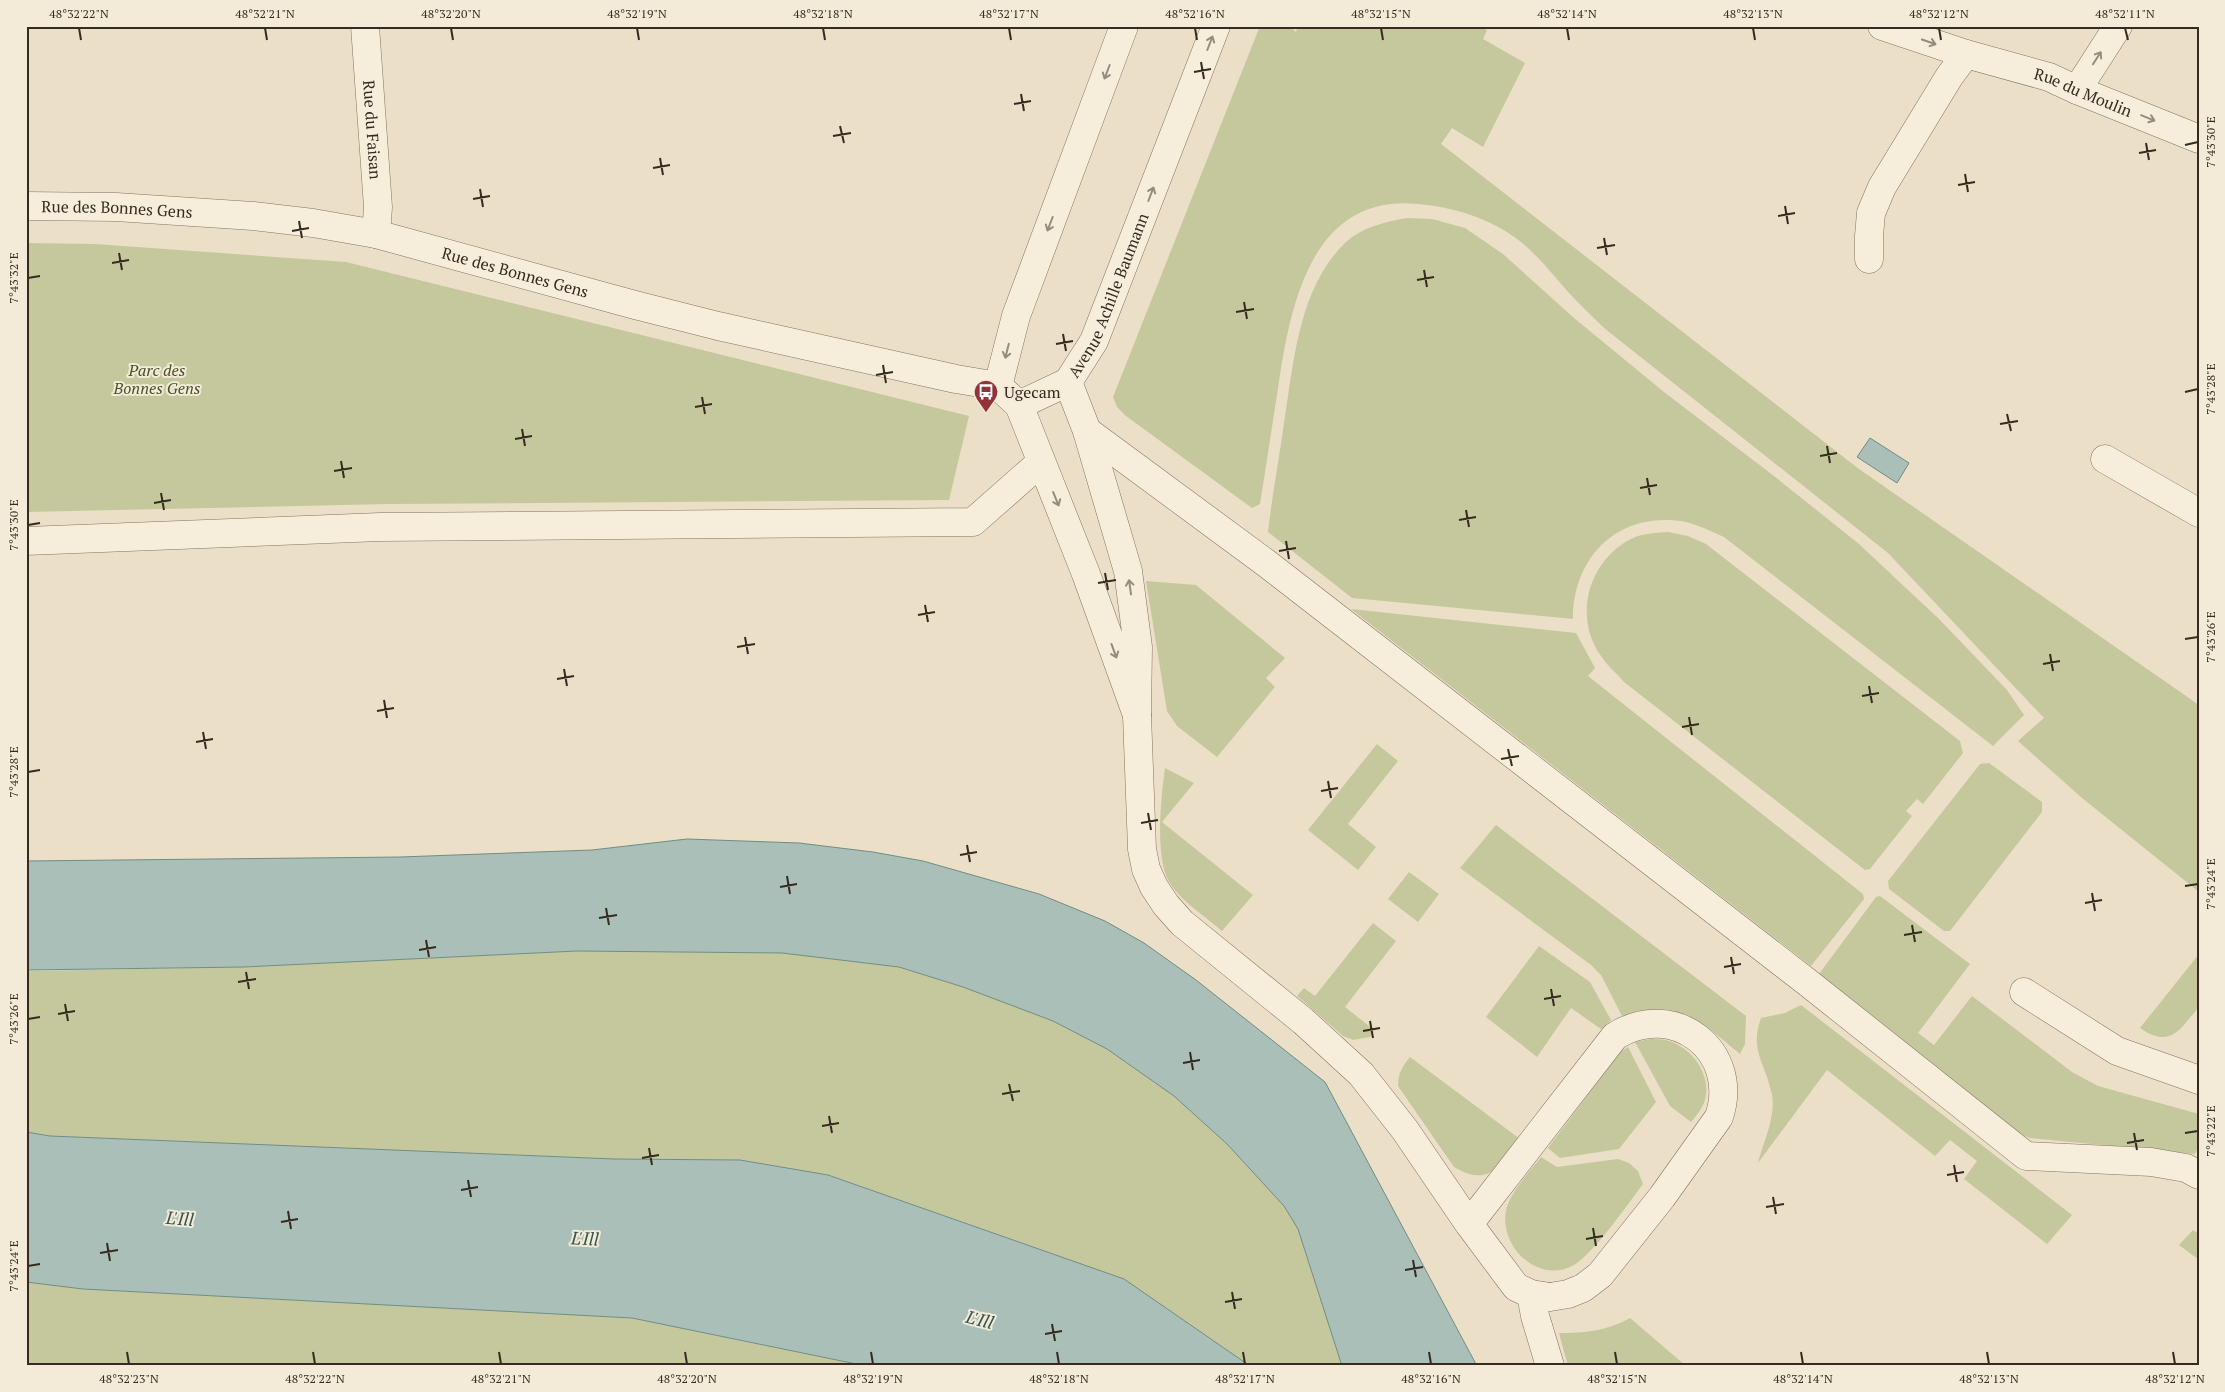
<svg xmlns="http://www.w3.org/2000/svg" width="2225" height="1392" viewBox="0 0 2225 1392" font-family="'PT Serif',serif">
  <rect width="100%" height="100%" fill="#ebdfc8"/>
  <path fill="#c5c89d" d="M1260,26h29l7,6 2,-6h180l9,4 -4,9 42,24 -42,84 -31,-19 -11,16 418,325 340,236v187l-117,-94 -64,-57 26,-23 -156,-165 -284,-225c-12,-12 -24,-23 -35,-35 -17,-19 -32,-39 -52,-54 -28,-21 -64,-32 -99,-35 -111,-11 -129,110 -141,191 -6,37 -11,73 -17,109l-8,4 -126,-92 -9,-9 -4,-10z
    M1407,218l25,1 33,9 38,26 71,64 90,74 110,84 85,68 80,75 68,71 17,25 -31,31 -269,-209c-18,-8 -35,-17 -55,-17 -59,-2 -96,43 -96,99l-221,-21 -84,-66c4,-36 11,-72 16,-109 10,-61 14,-134 61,-180 17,-16 40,-21 62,-25z
    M26,243l69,1 251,18 623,154 -20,84 -561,4 -362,8z
    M1668,532l20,4 18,8 254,197 3,12 -40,51 -6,-5 -11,12 6,5 -42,53 -5,1 -241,-188c-7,-9 -17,-16 -23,-26 -28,-39 -13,-95 30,-117 11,-6 25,-6 37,-7z
    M1146,581l50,4 89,73 -19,20 9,9 -58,70 -40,-31 -10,-15z
    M1351,609l225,24 19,35 -7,8 275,218 1,5 -53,67z
    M1377,744l21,17 -50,63 28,23 -18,23 -50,-40z
    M1989,763l53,39v10l-92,119h-6l-55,-42 -1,-8 92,-117z
    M1165,768l29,15 -32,39 91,73 -31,36c-17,-15 -43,-31 -54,-51 -13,-27 -7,-83 -3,-112z
    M1496,825l250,191 -1,28 -5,10c-43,-36 -60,-52 -118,-38l-21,-41 -10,-10 -131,-97z
    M1409,872l30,22 -21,28 -30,-23z
    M1880,896l90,68 -52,69 16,12 38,-49 100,76 26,14 101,28v32l-4,8 -165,-16 -10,-4 -201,-160 57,-77z
    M1373,923l23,18 -51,66 29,23 -4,7 -17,3 -10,-4 -46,-40 7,-8 11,8z
    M1539,946l51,36 21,38 -10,9 -30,-21 -34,49 -51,-40z
    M577,951l205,2 117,14 64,20 90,34 54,28 67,47 53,48 57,62 14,23 44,137h-92l-126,-87 -296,-104 -88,-15 -126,-1 -564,-23 -24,-4v-161l218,-4z
    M2199,954c0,16 2,34 0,50 -1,6 -7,11 -11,16 -15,20 -28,22 -48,8z
    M1801,1005l271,210 -25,29 -83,-65 13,-18 -27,-21 -15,16 -108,-86 -69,93c5,-20 18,-46 14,-68 -6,-31 -23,-44 -11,-77l24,-5z
    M1650,1039c6,0 13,0 19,2 22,7 40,30 37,54 -1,10 -8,19 -15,27l-21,-16 -35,-64z
    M1628,1047l28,55 -37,47 -59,9 -12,-10 72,-96z
    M1410,1057l110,82c-20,27 -31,49 -66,28l-56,-81c0,-13 4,-19 12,-29z
    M1541,1157l16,10 61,-8 11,4 9,8 5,13c-16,21 -48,68 -69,81 -35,20 -75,-18 -68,-54 3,-17 24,-40 35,-54z
    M2193,1230l6,4v26l-20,-15z
    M26,1282l57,7 549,29 234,48h-840z
    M1630,1318l56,48h-118l-9,-33c25,0 48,-2 71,-15z"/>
  <path fill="#a9bfb8" stroke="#708d85" d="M1870,438l39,25 -12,20 -40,-26z
    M687,839l112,4 74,9 50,9 116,33 66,27 39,22 52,37 129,102 152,284h-135l-44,-137 -14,-23 -57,-62 -53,-48 -67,-47 -54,-28 -90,-34 -64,-20 -117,-14 -205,-2 -333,16 -218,3v-109l374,-4 192,-7z
    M26,1132l24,4 564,23 126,1 88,15 296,104 126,87h-384l-234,-48 -549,-29 -57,-7z"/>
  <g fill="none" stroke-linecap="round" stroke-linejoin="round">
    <defs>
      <g id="minor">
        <path id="s1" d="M365,26l13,181 -2,27"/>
        <path id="s2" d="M1882,26l84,28 83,23 28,13 122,49"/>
        <path d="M2077,90l41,-64"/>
        <path id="s3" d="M26,206l90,1 137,9 60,7 63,11 259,71 83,21 238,53 42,7 21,19 49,-23 26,-41 122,-315"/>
        <path d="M1869,259v-23l2,-23 11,-26 67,-110 17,-23"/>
        <path d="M998,386l18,-70 108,-290"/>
        <path d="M1019,405l67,169 51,141 1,-68 -10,-76 -41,-140 -19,-49"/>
        <path d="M1087,431l179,132 541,419 219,174 125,6 35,6 13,7"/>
        <path d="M2105,459l94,54"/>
        <path d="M26,541l354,-14 593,-5 68,-60"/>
        <path d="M1137,715l5,134 4,20 8,18 12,18 16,18 121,98 58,53 44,56 64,94 47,63 15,7 19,3 18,-3 15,-6 17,-13 62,-78 57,-80c22,-66 -45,-118 -104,-81l-146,188"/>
        <path d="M2024,992l93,59 82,29"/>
        <path d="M1531,1294l4,22 15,50"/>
      </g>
    </defs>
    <use href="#minor" stroke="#86725f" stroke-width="29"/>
    <use href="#minor" stroke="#f6eddb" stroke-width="28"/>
  </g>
  <defs><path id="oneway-shaft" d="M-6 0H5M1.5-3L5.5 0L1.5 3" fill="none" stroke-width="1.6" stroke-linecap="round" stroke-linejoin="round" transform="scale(1.25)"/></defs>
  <g stroke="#968c7e">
    <use href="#oneway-shaft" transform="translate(1929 42) rotate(19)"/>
    <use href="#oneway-shaft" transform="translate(1210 43) rotate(-69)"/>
    <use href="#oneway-shaft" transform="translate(2097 58) rotate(-57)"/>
    <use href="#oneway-shaft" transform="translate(1107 72) rotate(111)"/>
    <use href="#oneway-shaft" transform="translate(2148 118) rotate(22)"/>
    <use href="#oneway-shaft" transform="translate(1151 194) rotate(-69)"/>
    <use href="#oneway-shaft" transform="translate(1050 224) rotate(111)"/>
    <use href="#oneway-shaft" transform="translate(1007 351) rotate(104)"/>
    <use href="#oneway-shaft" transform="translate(1056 499) rotate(68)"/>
    <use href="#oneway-shaft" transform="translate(1130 587) rotate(-98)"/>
    <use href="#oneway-shaft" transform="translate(1114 651) rotate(70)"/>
  </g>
  <path fill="none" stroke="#372b21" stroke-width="2" d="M79,28l2,12M265,28l2,12M451,28l2,12M637,28l2,12M823,28l2,12M1009,28l2,12M1195,28l2,12M1381,28l2,12M1567,28l2,12M1753,28l2,12M1939,28l2,12M2125,28l3,12M1201,62l3,17M1194,72l17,-3M1021,94l3,17M1014,104l17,-3M840,126l4,17M833,136l18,-3M2146,143l3,17M2185,145l13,-3M2139,153l17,-3M660,158l3,17M653,168l17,-3M1965,174l3,18M1958,185l17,-3M480,189l3,18M473,199l17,-3M1785,206l3,18M1778,216l17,-3M299,221l3,17M292,231l17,-3M1604,238l3,17M1597,248l18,-3M119,253l3,17M112,263l17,-3M1424,270l3,17M28,278l12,-2M1417,280l17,-3M1244,302l3,17M1236,312l18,-3M1063,334l3,17M1056,344l17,-3M883,365l3,18M876,375l17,-3M2185,392l13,-3M702,397l3,17M695,407l17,-3M2007,414l4,17M2000,424l18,-3M522,429l3,17M515,439l17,-3M1827,446l3,17M1820,456l17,-3M341,461l3,17M334,471l18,-3M1647,478l3,17M1640,488l17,-3M161,493l3,17M154,503l17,-3M1466,510l3,17M1459,520l17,-3M28,525l12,-2M1286,541l3,18M1279,551l17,-3M1105,573l3,17M1098,583l18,-3M925,605l3,17M918,615l17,-3M745,637l3,17M2185,639l13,-2M737,647l18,-3M2050,654l3,17M2043,664l17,-3M564,669l3,17M557,679l17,-3M1869,686l3,17M1862,696l17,-3M384,700l3,18M377,711l17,-3M1689,717l3,18M1682,727l17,-3M203,732l3,17M196,742l17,-3M1508,749l4,17M1501,759l18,-3M28,772l12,-2M1328,781l3,17M1321,791l17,-3M1148,813l3,17M1141,823l17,-3M967,845l3,17M960,855l17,-3M787,876l3,18M2185,886l13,-2M780,887l17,-3M2092,893l3,18M2085,903l17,-3M606,908l3,17M599,918l18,-3M1912,925l3,17M1904,935l18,-3M426,940l3,17M419,950l17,-3M1731,957l3,17M1724,967l17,-3M246,972l3,17M238,982l18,-3M1551,989l3,17M1544,999l17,-3M65,1004l3,17M58,1014l17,-3M28,1019l12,-2M1370,1021l3,17M1363,1031l17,-3M1190,1052l3,18M1183,1063l17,-3M1009,1084l4,17M1002,1094l18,-3M829,1116l3,17M822,1126l17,-3M2134,1133l3,17M2185,1133l13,-2M2127,1143l17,-3M649,1148l3,17M642,1158l17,-3M1954,1165l3,17M1947,1175l17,-3M468,1180l3,17M461,1190l17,-3M1773,1197l3,17M1766,1207l18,-3M288,1211l3,18M281,1222l17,-3M1593,1228l3,18M1586,1239l17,-3M107,1243l3,18M100,1253l18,-3M1413,1260l3,17M28,1266l12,-2M1405,1270l18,-3M1232,1292l3,17M1225,1302l17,-3M1052,1324l3,17M1045,1334l17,-3M127,1352l2,12M313,1352l2,12M499,1352l2,12M685,1352l2,12M871,1352l2,12M1057,1352l2,12M1243,1352l2,12M1429,1352l2,12M1615,1352l2,12M1801,1352l2,12M1987,1352l2,12M2173,1352l2,12"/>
  <defs>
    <symbol id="bus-pin" viewBox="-11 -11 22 30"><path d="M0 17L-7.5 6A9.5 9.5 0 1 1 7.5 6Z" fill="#903439" stroke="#f3ead7"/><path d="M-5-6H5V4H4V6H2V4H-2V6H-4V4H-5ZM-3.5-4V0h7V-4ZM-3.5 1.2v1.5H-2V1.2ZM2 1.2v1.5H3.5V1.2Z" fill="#fff"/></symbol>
  </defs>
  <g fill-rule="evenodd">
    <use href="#bus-pin" x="972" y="378" width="28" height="38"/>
  </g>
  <g text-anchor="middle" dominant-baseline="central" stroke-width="4" stroke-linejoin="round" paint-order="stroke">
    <g font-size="16" fill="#372b21" stroke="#f3ead7">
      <text stroke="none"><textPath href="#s2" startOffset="212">Rue du Moulin</textPath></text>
      <text stroke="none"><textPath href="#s1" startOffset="104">Rue du Faisan</textPath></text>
      <text stroke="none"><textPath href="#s3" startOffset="91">Rue des Bonnes Gens</textPath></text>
      <text stroke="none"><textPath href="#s3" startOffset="496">Rue des Bonnes Gens</textPath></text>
      <text stroke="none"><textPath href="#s3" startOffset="1171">Avenue Achille Baumann</textPath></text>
    </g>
    <g font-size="16" font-style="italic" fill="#4a5229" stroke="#f3ead7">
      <text x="157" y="370">Parc des<tspan x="157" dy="18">Bonnes Gens</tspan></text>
    </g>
    <g font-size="16" fill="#372b21" stroke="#f3ead7" text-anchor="start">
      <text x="1004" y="392">Ugecam</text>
    </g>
    <g font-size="18" font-style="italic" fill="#325652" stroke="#f3ead7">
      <text transform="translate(180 1218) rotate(5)">L'Ill</text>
      <text transform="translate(585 1238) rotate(3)">L'Ill</text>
      <text transform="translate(980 1319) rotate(15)">L'Ill</text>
    </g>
  </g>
  <rect width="2225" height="1392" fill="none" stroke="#f3ead7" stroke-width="55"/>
  <rect x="28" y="28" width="2170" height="1336" fill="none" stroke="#372b21" stroke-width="2"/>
  <g font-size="12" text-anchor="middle" fill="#372b21">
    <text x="79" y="18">48°32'22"N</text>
    <text x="265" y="18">48°32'21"N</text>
    <text x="451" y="18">48°32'20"N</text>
    <text x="637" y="18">48°32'19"N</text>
    <text x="823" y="18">48°32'18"N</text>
    <text x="1009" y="18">48°32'17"N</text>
    <text x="1195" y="18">48°32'16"N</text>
    <text x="1381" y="18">48°32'15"N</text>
    <text x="1567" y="18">48°32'14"N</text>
    <text x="1753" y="18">48°32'13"N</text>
    <text x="1939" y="18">48°32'12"N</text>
    <text x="2125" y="18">48°32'11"N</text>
    <text transform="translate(2211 142) rotate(-90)" y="4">7°43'30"E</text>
    <text transform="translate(14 278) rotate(-90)" y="4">7°43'32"E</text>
    <text transform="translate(2211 389) rotate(-90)" y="4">7°43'28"E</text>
    <text transform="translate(14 525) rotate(-90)" y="4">7°43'30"E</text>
    <text transform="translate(2211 637) rotate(-90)" y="4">7°43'26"E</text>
    <text transform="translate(14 772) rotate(-90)" y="4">7°43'28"E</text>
    <text transform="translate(2211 884) rotate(-90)" y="4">7°43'24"E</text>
    <text transform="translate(14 1019) rotate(-90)" y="4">7°43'26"E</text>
    <text transform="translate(2211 1131) rotate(-90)" y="4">7°43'22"E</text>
    <text transform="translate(14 1266) rotate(-90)" y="4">7°43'24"E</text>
    <text x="129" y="1383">48°32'23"N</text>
    <text x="315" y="1383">48°32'22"N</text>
    <text x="501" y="1383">48°32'21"N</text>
    <text x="687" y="1383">48°32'20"N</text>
    <text x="873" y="1383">48°32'19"N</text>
    <text x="1059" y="1383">48°32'18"N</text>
    <text x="1245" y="1383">48°32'17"N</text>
    <text x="1431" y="1383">48°32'16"N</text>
    <text x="1617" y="1383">48°32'15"N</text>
    <text x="1803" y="1383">48°32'14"N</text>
    <text x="1989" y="1383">48°32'13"N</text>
    <text x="2175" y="1383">48°32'12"N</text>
  </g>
</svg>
